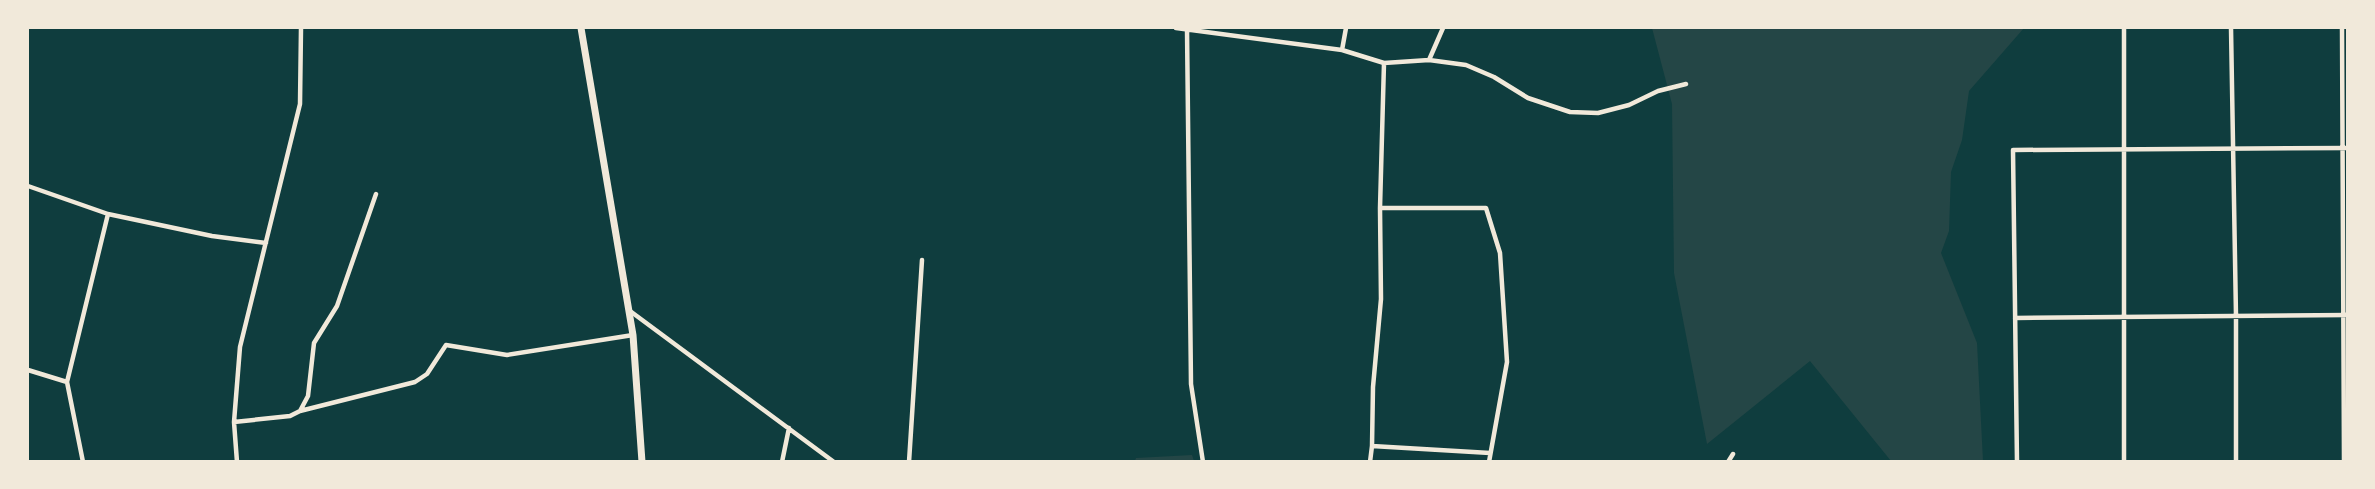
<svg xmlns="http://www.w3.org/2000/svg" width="2375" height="489" viewBox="0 0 2375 489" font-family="Roboto,sans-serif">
  <rect width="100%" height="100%" fill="#0f3d3e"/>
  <path fill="#244646" d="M1652,28h372l-55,63 -7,49 -11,32 -2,59 -8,22 36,90 6,118h-92l-81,-100 -103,83 -33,-171 -2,-169z
    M1192,455l2,6h-59l1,-3z"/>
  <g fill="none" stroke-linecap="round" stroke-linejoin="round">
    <path stroke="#f1e9da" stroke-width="4.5" d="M1176,28l166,22 42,13 -4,145 1,91 -8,88 -1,59 -2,16
      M2124,28v434
      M2231,28l5,288v146
      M2342,28l2,434
      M1187,29l4,355 12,78
      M1342,50l4,-22
      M1429,60l14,-32
      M1384,63l45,-3 37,5 28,12 34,21 42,14 28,1 31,-8 29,-14 28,-7
      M28,186l80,28 104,22 54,7
      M1380,208h106l14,45 7,109 -18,100
      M630,311l204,151
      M2015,318l333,-3
      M28,370l39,12 41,-168
      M67,382l16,80
      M300,411l115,-29 12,-8 19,-29 61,10 126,-20
      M234,422l56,-6 10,-5 8,-15 6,-53 23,-37 39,-112
      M1372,446l118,7
      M237,462l-3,-40 6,-75 60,-243 1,-76
      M782,462l7,-34
      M909,462l13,-202
      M1728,462l5,-8
      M2017,462l-4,-312 335,-2"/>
    <path stroke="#f1e9da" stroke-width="7" d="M581,28l52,307 9,127"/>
  </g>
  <rect width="2375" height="489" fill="none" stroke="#f1e9da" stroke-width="58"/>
</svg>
